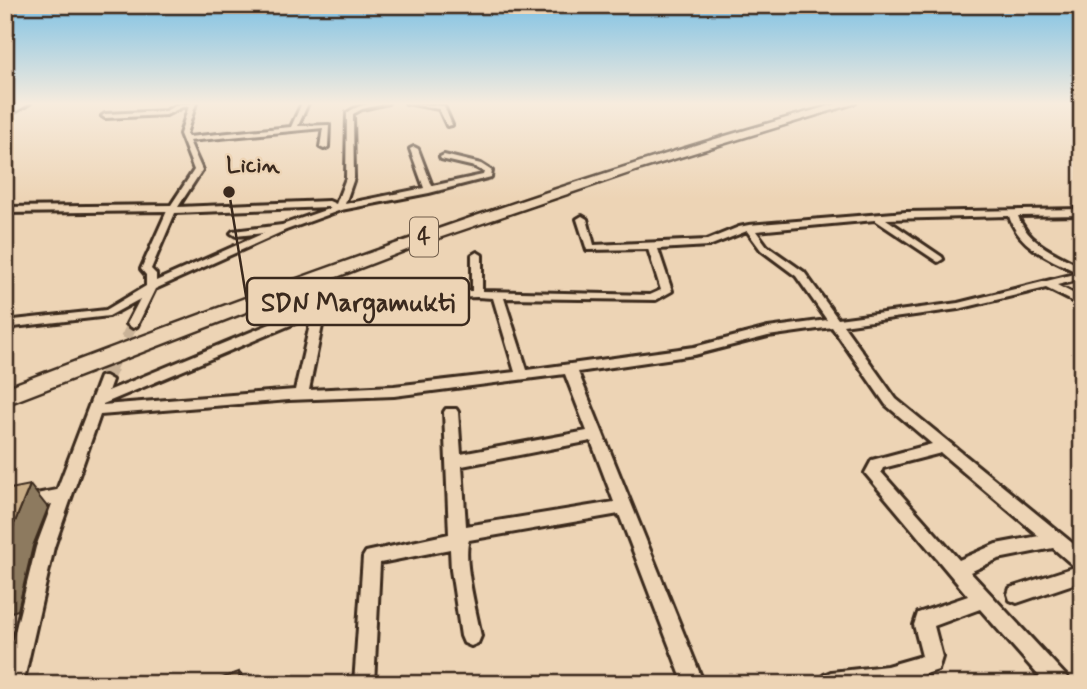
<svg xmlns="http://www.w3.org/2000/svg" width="1087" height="689" viewBox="0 0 1087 689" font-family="Mynerve,sans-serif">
  <rect width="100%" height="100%" fill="#edd4b5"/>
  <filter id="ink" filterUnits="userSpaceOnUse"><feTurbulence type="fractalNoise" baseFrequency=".0143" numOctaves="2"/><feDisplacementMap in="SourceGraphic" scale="14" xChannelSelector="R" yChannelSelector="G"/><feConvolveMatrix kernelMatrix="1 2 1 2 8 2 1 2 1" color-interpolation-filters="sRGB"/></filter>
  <g filter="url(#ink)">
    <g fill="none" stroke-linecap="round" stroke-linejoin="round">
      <path stroke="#c9b297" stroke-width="11" stroke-dasharray="11 6" stroke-linecap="butt" d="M110,369l23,-45"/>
      <path stroke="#c9b297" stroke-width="15" stroke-dasharray="15 7" stroke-linecap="butt" d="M105,380l6,-13"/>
      <defs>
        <path id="street" d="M23,103h7l-25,15v-5z
          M196,103l-10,31 2,3 103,-10 11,-24h6l-10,23 31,-1 -1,22 -4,2 -4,-2 3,-19 -134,13 13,29 -24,37 151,-6 7,3 10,-26 1,-65c12,-9 26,-11 41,-10l-26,6 -9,5 1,64 -9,26 79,-16 -14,-39 4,-2 4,2 14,37 51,-11 1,-3 -9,-5 -34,-8 -1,-2 4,-2 37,9 11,7 -1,6 -62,16 -88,17 -55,20 -131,59 -18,37 -4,2 -6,-4 13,-25 -31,17 -104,12v-7l101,-11 40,-24v-11l-5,-6 26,-58 -162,2v-6l166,-2 23,-35 -14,-36 9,-28 -7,1 -16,8 -61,3 -3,-2 3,-2 60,-3 14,-7zM328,207l3,1 -49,17 -49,6 -2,2 5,3 28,-3 -108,48v-7l-5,-5 24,-56z
          M406,103l38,3 8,19 -5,1 -8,-17z
          M1082,209v6l-64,1c10,28 39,38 64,51v12l-25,6 25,13v8l-36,-18 -88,21 -115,16 53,74 186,152v30l-65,22 -7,-3 -2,-6 2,-6 65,-21 -22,-19 -55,11 -28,13 97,105 3,7h-24l-66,-75 -46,17 8,31 -4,13 -43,14h-74l3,-9 7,-3 56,-6 35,-10 -8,-31 4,-12 50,-17 -103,-123 7,-13 60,-16 -46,-39 -54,-78 -64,9 -74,19 -116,17 126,312h-20l-65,-170 -150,26c-7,18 8,74 12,96l-3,7 -7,3 -7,-3 -3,-7 -10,-66 -1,-21 -70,14 -6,121h-20l9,-127 3,-5 83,-18 -5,-122 2,-3h10l2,3 3,42 126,-23 -22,-57 -171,22 -105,4 -189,15 -46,132 -31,137h-18v-11l31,-126 16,-43 -47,10v-14l52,-10 43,-113 5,-1 7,4 -4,11 208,-86 27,-9 129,-5v-36l5,-3 5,3v36l168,4 11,-5 -13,-41 -61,1 -10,-31 5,-3 5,3 7,26 113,-5 32,-13 10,-2 157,-13zM1009,216c10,32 43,44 70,57l-121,30 -120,16 -34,-47 -37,-26 -11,-15 119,-11 63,42 5,-3 -1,-2 -56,-38zM747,231l14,19 35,26 31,44 -59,8 -74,19 -167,23 -23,-72 152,2 16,-9 -14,-42 51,-3zM477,297l16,1 22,74 -121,14 -85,4 16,-79 20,-9zM312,316l-17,74 -192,15v-1zM591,441l23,61 -148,24 -4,-60zM941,453l98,83 -43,8 -37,16 -78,-88 2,-4z"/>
        <path id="highway" d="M840,103h16l-215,66 -211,72 -425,164v-17c276,-105 551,-207 835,-285z"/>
      </defs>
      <use href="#street" stroke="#3b2a1e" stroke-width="6"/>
      <use href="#highway" stroke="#3b2a1e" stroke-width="5"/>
      <use href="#street" fill="#edd4b5" fill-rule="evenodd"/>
      <use href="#highway" fill="#edd4b5" fill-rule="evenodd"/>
    </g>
    <path fill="#8d7a5e" stroke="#3b2a1e" stroke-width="2" d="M30,485l18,23 -15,38 -15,64 -13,4v-58l9,-32z
      M239,672l8,12h-7z"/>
    <path fill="#caae87" stroke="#3b2a1e" stroke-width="2" d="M30,485l-16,39 -9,32v-66z
      M239,672l1,12h-34z"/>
  </g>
  <linearGradient id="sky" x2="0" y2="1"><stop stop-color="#80c2e4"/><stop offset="0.52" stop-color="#f7ecde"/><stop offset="1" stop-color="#f7ecde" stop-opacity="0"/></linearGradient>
  <rect width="1087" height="199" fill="url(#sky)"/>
  <g text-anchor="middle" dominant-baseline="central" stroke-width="5" stroke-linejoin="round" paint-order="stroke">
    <g font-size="23" font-weight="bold" fill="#3b2a1e" stroke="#edd4b5">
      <text x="253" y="166">Licin</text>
    </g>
    <rect fill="#edd4b5" stroke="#705d4b" stroke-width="2" x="410" y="217.5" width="28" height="39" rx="5"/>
    <g font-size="23" font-weight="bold" fill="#3b2a1e">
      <text x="424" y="237">4</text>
    </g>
  </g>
  <path fill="none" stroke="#3b2a1e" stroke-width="2.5" d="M229 192L247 302"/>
  <circle fill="#3b2a1e" stroke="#edd4b5" stroke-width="2.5" cx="229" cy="192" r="7"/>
  <rect fill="#edd4b5" stroke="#3b2a1e" stroke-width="2.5" x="247" y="278" width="222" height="47" rx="7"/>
  <g font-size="26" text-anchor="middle" font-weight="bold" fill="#3b2a1e">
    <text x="358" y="311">SDN Margamukti</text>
  </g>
  <rect width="1087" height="689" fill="none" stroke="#edd4b5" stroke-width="28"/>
  <rect x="14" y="14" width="1059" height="661" fill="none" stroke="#3b2a1e" stroke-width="2.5" filter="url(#ink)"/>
</svg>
